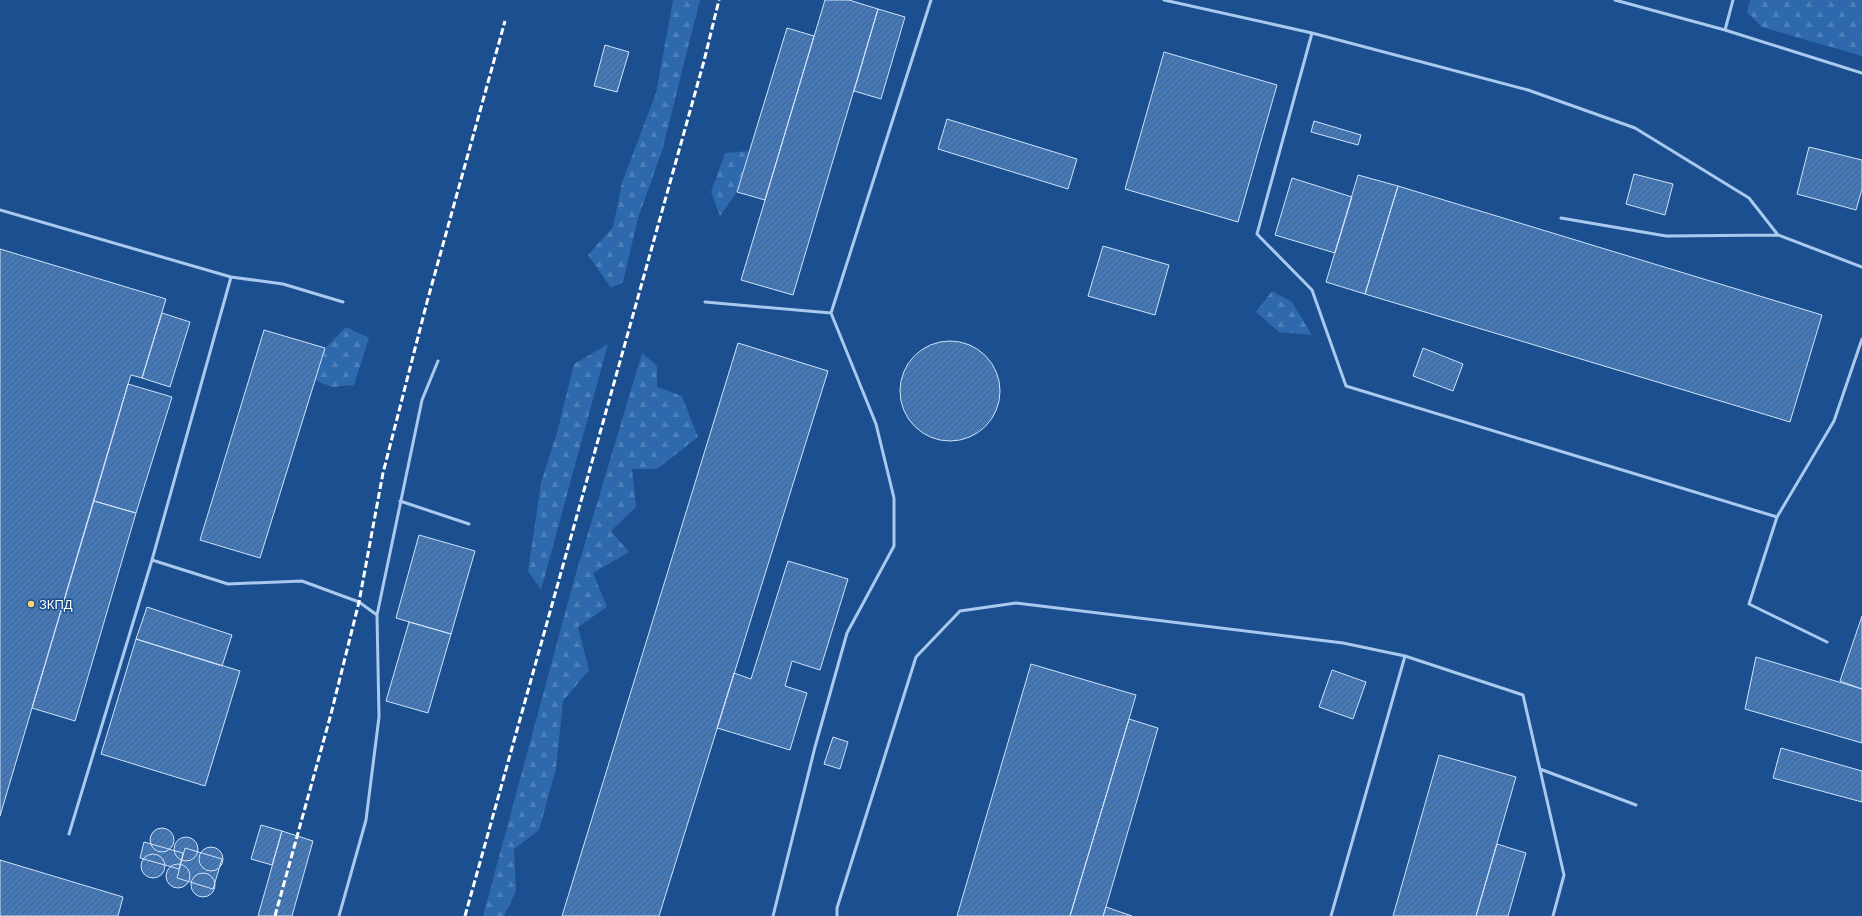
<svg xmlns="http://www.w3.org/2000/svg" width="1862" height="916" viewBox="0 0 1862 916" font-family="'Work Sans',sans-serif">
  <defs>
    <pattern id="forest-firs" width="22" height="20" patternUnits="userSpaceOnUse"><rect width="22" height="20" fill="#2e69ad"/><path d="M5 1l3.5 6h-7zM16 11l3.5 6h-7z" fill="#4d80b9"/></pattern>
    <pattern id="building-hatch" width="6" height="6" patternUnits="userSpaceOnUse"><rect width="6" height="6" fill="#4478b7"/><path d="M-1 1l2-2M0 6l6-6M5 7l2-2" fill="none" stroke="#486282"/></pattern>
  </defs>
  <rect width="100%" height="100%" fill="#1b4f8f"/>
  <path fill="url(#forest-firs)" d="M673,0h27l-38,151 -24,67 -15,64 -12,6 -23,-33 25,-28 9,-44 34,-90z
    M1750,0h112v56l-100,-29 -15,-15z
    M749,151l-12,41 -17,24 -9,-24 14,-39z
    M1272,291l20,11 20,33 -33,-3 -23,-20z
    M346,327l23,11 -15,47 -22,2 -17,-7 10,-32z
    M608,344l-67,246 -13,-19 13,-88 17,-54 16,-65z
    M642,353l15,13v21l25,9 16,41 -41,32h-25l4,38 -25,24 18,21 -36,21 14,34 -29,20 11,43 -26,31 -7,68 -17,61 -25,19 2,42 -12,25h-21l91,-336z"/>
  <path fill="url(#building-hatch)" stroke="#cfe3fa" d="M825,0h24l29,9 -85,286 -52,-15z
    M878,9l27,8 -24,82 -27,-8z
    M787,28l27,8 -49,164 -28,-8z
    M605,45l24,7 -12,40 -23,-6z
    M1164,52l113,33 -39,137 -113,-33z
    M947,119l130,40 -9,30 -130,-40z
    M1314,121l47,14 -3,10 -47,-13z
    M1809,147l53,13v29l-6,21 -59,-16z
    M1634,174l39,10 -8,31 -39,-11z
    M1358,175l40,11 -33,108 -39,-12z
    M1292,178l60,19 -17,56 -60,-18z
    M1398,186l424,129 -32,107 -425,-128z
    M1103,246l66,19 -14,50 -67,-19z
    M0,249l166,50 -24,79 -11,-3 -3,9 -128,432z
    M162,313l28,9 -20,65 -28,-9z
    M264,330l61,18 -65,210 -60,-18z
    M900 391a50 50 0 1 1 100 0a50 50 0 1 1-100 0Z
    M738,343l90,28 -169,545h-97z
    M1423,348l40,16 -10,27 -40,-15z
    M128,384l44,13 -36,116 -42,-12z
    M94,501l42,12 -61,208 -43,-13z
    M419,535l56,16 -24,83 -55,-16z
    M788,561l60,18 -28,91 -28,-9 -7,25 22,7 -17,57 -73,-22 17,-55 17,6z
    M147,607l85,28 -10,31 -86,-27z
    M1862,616v73l-22,-8z
    M409,622l42,12 -23,79 -42,-12z
    M136,639l104,32 -35,115 -104,-32z
    M1756,657l106,32v54l-117,-34z
    M1031,664l105,31 -7,24 -59,197h-113z
    M1332,670l34,12 -13,37 -34,-12z
    M1129,719l29,9 -52,179 -3,9h-33z
    M833,737l15,5 -8,27 -16,-5z
    M1781,748l81,23v31l-89,-24z
    M1439,755l77,22 -40,139h-83z
    M261,825l21,6 -10,34 -21,-6z
    M150 840a12 12 0 1 1 24 0a12 12 0 1 1-24 0Z
    M282,831l31,10 -21,75h-34z
    M174 849a12 12 0 1 1 24 0a12 12 0 1 1-24 0Z
    M144,842l39,11 -4,16 -39,-11z
    M1497,844l29,9 -18,63h-32z
    M199 859a12 12 0 1 1 24 0a12 12 0 1 1-24 0Z
    M185,848l37,11 -9,30 -36,-11z
    M141 866a12 12 0 1 1 24 0a12 12 0 1 1-24 0Z
    M0,860l123,37 -5,19h-118z
    M166 876a12 12 0 1 1 24 0a12 12 0 1 1-24 0Z
    M191 885a12 12 0 1 1 24 0a12 12 0 1 1-24 0Z
    M1106,907l26,9h-29z"/>
  <g fill="none" stroke-linecap="round" stroke-linejoin="round">
    <path stroke="#a9c9ee" stroke-width="3" d="M1164,0l148,33 216,57 107,38 114,70 29,37
      M1615,0l110,30 137,43
      M1725,30l8,-30
      M1312,33l-55,201 55,56 34,96 431,131
      M0,210l231,67 -79,283 -83,274
      M1561,218l105,18 112,-1 84,32
      M231,277l52,7 60,18
      M705,302l126,11
      M400,501l69,23
      M152,560l76,24 74,-3 57,21 18,13
      M1827,642l-78,-38 28,-87 57,-96 28,-82
      M1540,769l96,36
      M339,916l27,-96 13,-103 -2,-102 45,-215 16,-39
      M773,916l42,-169 32,-114 47,-87v-48l-18,-74 -45,-111 100,-313
      M837,916v-8l79,-251 44,-46 56,-8 327,40 62,13 118,39 41,180 -11,41
      M1331,916l74,-260"/>
    <path stroke="#fff" stroke-width="3" stroke-dasharray="7 3" stroke-linecap="butt" d="M275,916l56,-202 28,-112 24,-129 44,-171 78,-281
      M465,916l239,-855 15,-61"/>
  </g>
  <circle fill="#ffd166" stroke="#1b4f8f" stroke-width="1.5" cx="31" cy="604" r="4"/>
  <g text-anchor="middle" dominant-baseline="central" stroke-width="3" stroke-linejoin="round" paint-order="stroke">
    <g font-size="13" fill="#fff" stroke="#1b4f8f" text-anchor="start">
      <text x="39" y="604">ЗКПД</text>
    </g>
  </g>
</svg>
